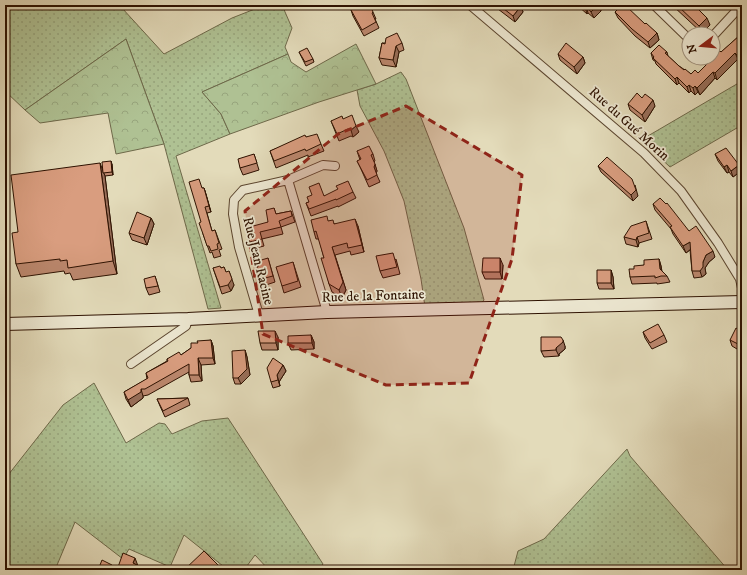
<svg xmlns="http://www.w3.org/2000/svg" width="747" height="575" viewBox="0 0 747 575" font-family="'IM FELL DW Pica',serif">
  <defs>
    <pattern id="grass-dots" width="8" height="8" patternUnits="userSpaceOnUse"><rect width="8" height="8" fill="#afc193"/><path d="M2 2h.1M6 6h.1" fill="none" stroke="#97a57d" stroke-width="1.8" stroke-linecap="round"/></pattern>
    <pattern id="forest-crowns" width="20" height="18" patternUnits="userSpaceOnUse"><rect width="20" height="18" fill="#afc193"/><path d="M2 6a3 3 0 1 1 6 0M12 15a3 3 0 1 1 6 0" fill="none" stroke="#97a57d"/></pattern>
  </defs>
  <rect width="100%" height="100%" fill="#e3dbba"/>
  <filter id="stains"><feTurbulence type="fractalNoise" baseFrequency=".005" numOctaves="4"/><feColorMatrix values="0 0 0 0 .2 0 0 0 0 .09 0 0 0 0 .02 0 0 0 .5 -.17"/></filter>
  <radialGradient id="worn" r=".72"><stop offset=".6" stop-color="#630" stop-opacity="0"/><stop offset="1" stop-color="#630" stop-opacity=".3"/></radialGradient>
  <path fill="url(#grass-dots)" stroke="#6e694a" d="M5,5h123l-6,3 42,46 68,-36 33,-13h17l10,23 -7,19 3,7 -86,38 19,22 9,20 -54,22 45,152 -13,1 -44,-165 -38,-105 -101,71 -20,-19z
    M401,72l5,7 58,149 20,72 -4,5 -55,2 -4,-28 -17,-78 -20,-50 -24,-45 -3,-16 19,-6z
    M742,81v44l-72,42 -29,-27z
    M94,383l32,60 33,-20 6,1 7,10 30,-13 26,-3 95,146 -5,6h-49l-14,-15 -11,15h-16l-44,-35 -14,32 -41,-18 -6,10 -48,-37 -20,48h-50v-91l58,-74z
    M627,449l3,7 98,114h-215l5,-19 26,-12z"/>
  <path fill="url(#forest-crowns)" stroke="#6e694a" d="M126,39l38,105 -48,10 -8,-41 -68,10 -15,-13z
    M356,44l20,40 -57,18 -89,32 -9,-20 -19,-22 86,-38 3,8 15,10z"/>
  <g fill="none" stroke-linecap="round" stroke-linejoin="round">
    <defs>
      <path id="street" d="M470,5l174,148 37,38 37,52 22,36 2,9
        M654,5l35,34
        M713,36l25,-27
        M288,180l39,132
        M259,315l-20,-68 -6,-33 1,-14 9,-10 45,-10 35,-15 12,1
        M131,364l55,-38 2,-7"/>
      <path id="secondary" d="M5,324l183,-5 139,-7 415,-10"/>
    </defs>
    <use href="#street" stroke="#5a442e" stroke-width="10"/>
    <use href="#secondary" stroke="#2d1100" stroke-width="14"/>
    <use href="#street" stroke="#ede8d2" stroke-width="8"/>
    <use href="#secondary" stroke="#ede8d2" stroke-width="12"/>
  </g>
  <path fill="#bb876d" stroke="#2d1100" d="M496,5h24l1,1 2,6 -8,10 -17,-13z
    M577,5h24v1l-1,1 1,4 -7,7 -6,-5 -1,1z
    M672,5h22l16,20 -8,8z
    M351,10l22,2 3,7h-1l4,9 -15,8 -11,-20z
    M615,12l30,12 12,9 2,7 -9,8 -15,-12 -17,-18z
    M739,36v25l-1,-2 -21,21 -2,-2 -15,17 -2,-3 -3,3 -4,-4 -2,2 -10,-10 -2,2 -21,-21 -1,-3 -2,-1 -2,-7 16,-1 1,4 11,10 12,8 7,-1z
    M382,43h20l2,7 -5,2 -3,15 -14,-2 -3,-7z
    M299,52l14,7 1,3 -8,4z
    M558,54l25,3 2,6 -8,11 -17,-14z
    M642,98l13,8 -10,16 -15,-12 -2,-6z
    M343,119l16,13 -6,5 -2,-1 -12,5 -8,-20z
    M306,137l15,7 3,7 -16,6v-2l-32,13 -6,-17z
    M357,151l16,3 2,7 -1,1 3,9 -1,2 4,9 -11,5 -9,-20 -3,-6 3,-1z
    M254,154l5,16 -16,5 -3,-7z
    M715,154l26,17 -8,6 -4,-5 -2,1 -9,-12z
    M112,164l1,11 -8,1 12,98 -44,6 -3,-7 -5,1 -1,-3 -43,6 -5,-13 2,-32z
    M598,166l40,30 -5,5 -32,-29z
    M202,188h2l7,24 -4,1 5,18 3,-1 7,19 -3,1 2,6 -7,2 -2,-6 -2,1 -7,-19z
    M353,192l3,6 -18,9v-1l-27,10 -5,-13 18,-7z
    M653,204l36,27 26,26 -6,5 -4,6 1,6 -4,3 -8,1 -2,-7 -2,-21 -4,3 -13,-19 -2,-5 -16,-19z
    M274,208l2,6 15,-3 4,11 -14,5 2,7 -21,5 2,7 -12,3 -2,-7 18,-20z
    M151,218l3,6 -7,21 -15,-5 -3,-7z
    M329,221l6,3 23,2 6,26 -13,3 -1,-4 -15,4 11,35 -4,8 -10,-6 -3,-8 -5,-26 -5,-19h-3l-2,-7z
    M646,221l6,18 -13,4 -1,4 -12,-3 -2,-7z
    M268,258l7,24 -12,4 -7,-17z
    M396,259l4,15 -17,4 -3,-7z
    M659,259l2,7 1,5 5,5 3,6 -6,1 -7,1v-1l-25,1 -2,-7 4,-8z
    M293,262l8,25 -17,6 -2,-7z
    M503,265l-1,14h-17l-3,-7z
    M224,267l2,5 8,13 -3,6 -9,3 -9,-26h8z
    M611,270l2,7 1,12h-15l-2,-6z
    M155,276l5,16 -11,3 -3,-7z
    M742,331v21l-10,-6 -2,-6z
    M643,332l21,3 3,7 -15,7 -7,-11z
    M311,335l3,7v7l-23,1 -3,-7z
    M278,337v13h-16l-2,-7z
    M211,340l2,6 2,18 -14,1 1,16 -11,1 -2,-7v-3l-41,23 -5,1v2l-12,9 -5,-8 -2,-7 23,-13 -1,-6 21,-12v-2l14,-4 10,-7 7,-5z
    M565,346v3l-6,5v2l-15,1 -3,-6z
    M245,350l2,7 3,18 -9,9h-6l-2,-6z
    M283,365l3,6 -7,11 1,4 -7,2 -2,-6z
    M188,398l2,7 -25,12 -5,-11 -3,-7z"/>
  <path fill="#986e59" stroke="#2d1100" d="M597,5h4v1l-1,1 1,4 -7,7 -3,-6z
    M521,6l2,6 -8,10 -2,-6z
    M586,6l2,7 -1,1 -2,-7z
    M707,18l3,7 -8,8 -3,-7z
    M657,33l2,7 -9,8 -2,-6z
    M396,46l3,6 -3,15 -3,-7z
    M742,50v9l-3,2 -2,-6z
    M735,53l3,6 -21,21 -2,-7z
    M583,57l2,6 -8,11 -3,-7z
    M713,72l2,6 -15,17 -3,-7z
    M677,77l2,6 -2,2 -2,-6z
    M689,85l2,6 -2,2 -2,-6z
    M695,86l3,6 -3,3 -2,-7z
    M653,100l2,6 -10,16 -3,-7z
    M356,126l3,6 -6,5 -2,-7z
    M111,161l1,3 1,11 -1,-3z
    M100,163l5,13 12,98 -4,-13z
    M375,164l2,7 -1,3 -2,-7z
    M727,165l2,7 -2,1 -3,-6z
    M739,165l2,6 -8,6 -2,-6z
    M635,185l3,11 -5,5 -2,-6z
    M204,188l2,6 5,18 -2,-6z
    M151,218l3,6 -7,21 -3,-7z
    M355,219l3,7 6,26 -2,-7z
    M637,237l2,6 -1,4 -2,-7z
    M690,242l2,6 -6,5 -3,-7z
    M332,247l14,43 -4,8 -3,-8z
    M713,251l2,6 -6,5 -4,6 1,6 -4,3 -2,-6 3,-9 3,-7z
    M500,258l3,7 -1,14 -2,-7z
    M659,259l2,7 1,10 -2,-7z
    M611,270l2,7 1,12 -3,-6z
    M229,271l5,14 -3,6 -3,-6z
    M275,331l3,6v13l-2,-7z
    M311,335l3,7v7l-2,-6z
    M211,340l2,6 2,18 -2,-6z
    M563,340l2,6v3l-6,5v2l-3,-6v-2z
    M245,350l2,7 3,18 -9,9 -3,-6z
    M198,358l3,7 1,16 -3,-6z
    M283,365l3,6 -7,11 1,4 -3,-11z
    M141,389l2,7v2l-12,9 -3,-7z
    M135,558l3,8 -5,-3z
    M112,565l1,5h-4z"/>
  <path fill="#d99d7f" stroke="#2d1100" d="M361,5h9l3,7 -1,1 4,9 -14,8 -11,-20z
    M499,5h21l1,1 -8,10z
    M582,5h16l-7,7 -5,-6 -1,1z
    M622,5h3l20,19 1,-1 11,10 -9,9 -16,-13 -17,-17z
    M677,5h17l13,13 -8,8z
    M397,33l5,10 -6,3 -3,14 -14,-2 3,-15 3,1 1,-6z
    M742,35v15l-5,5 -2,-2 -20,20 -2,-1 -16,16 -2,-2 -2,2 -4,-3 -2,2 -10,-10 -2,2 -22,-21 1,-1 -3,-4 8,-8 8,7 -2,1 14,13 5,4 1,-1 6,5 4,-4 3,3 22,-22 1,1 18,-16 1,1z
    M566,43l17,14 -9,10 -16,-13z
    M307,48l6,11 -8,3 -6,-10z
    M637,93l5,5 3,-4 8,6 -11,15 -14,-11z
    M352,115l4,11 -5,4 -3,-1 -11,5 -6,-13 11,-5 1,3z
    M317,134l4,10 -15,7 -1,-2 -31,12 -4,-10 35,-16 1,2z
    M369,146l4,8 -2,1 4,9 -1,3 3,8 -10,5 -10,-19 4,-2 -4,-8z
    M726,148l13,17 -8,6 -4,-6 -3,2 -9,-13z
    M254,154l3,9 -17,5 -2,-9z
    M607,157l25,22 4,11 -5,5 -33,-29z
    M111,161l1,11 -9,1 -1,-11z
    M100,163l13,98 -45,7 -1,-8 -7,1v-2l-44,5 -4,-31 6,-1 -7,-57z
    M199,179l3,9h2l5,18 -4,1 7,24 3,-1 4,13 -2,1 1,5 -7,2 -2,-5h-2l-4,-12 -4,-11 2,-1 -12,-40z
    M348,181l5,11 -17,8v-1l-27,10 -3,-6 3,-1 -2,-5 5,-2 -3,-8 10,-4 5,13 14,-7 -2,-3z
    M660,198l6,6 1,-1 22,28 7,-5 17,25 -7,4 -3,7v5l-3,4h-8l-2,-29 -7,4 -13,-19 2,-1 -19,-22z
    M274,208l2,6 15,-3 1,5 -13,5 2,6 -21,5 2,7 -12,3 -4,-14 22,-6 -2,-12z
    M137,212l14,6 -7,20 -15,-5z
    M327,216l1,5 5,-1 1,4 21,-5 7,26 -14,3 -1,-5 -15,4 11,35 -4,8 -10,-6 -8,-26h3l-8,-27 -2,1 -3,-12z
    M646,221l3,12 -12,4 -1,3 -12,-3 7,-11z
    M393,253l4,14 -17,4 -4,-15z
    M268,258l5,18 -12,3 -5,-10 3,-4 -1,-4z
    M483,258h17v14h-18z
    M659,259l1,10 7,7h-6l-6,2v-2l-25,1 -1,-8h5v-3l10,-1v-5z
    M293,262l5,19 -16,5 -6,-19z
    M220,266l1,2 3,-1 2,5 3,-1 3,8 -4,6 -8,2 -7,-19z
    M597,270h14v13h-14z
    M155,276l3,10 -12,2 -2,-9z
    M658,324l6,11 -14,8 -7,-11z
    M736,328l6,3v15l-12,-6z
    M258,331h17l1,12h-16z
    M311,335l1,8h-24v-7z
    M541,337h20l2,3v2l-7,6v2l-15,1z
    M211,340l2,18h-15l1,17h-10v-11l-44,25h-4v3l-13,8 -4,-8 24,-14 -2,-5 22,-12 -1,-2 12,-7 2,3 10,-7v-5h7l-1,-2z
    M245,350l2,19 -9,9h-5l-1,-27z
    M273,358l10,7 -6,10 1,5 -7,2 -4,-14z
    M188,398l-25,13 -6,-12z
    M204,551l17,17 -3,2h-34z
    M123,553l12,5 -2,5 12,6v1h-28z
    M102,560l10,5 -3,5h-11z"/>
  <path fill="#8f2418" fill-opacity="0.2" stroke="#8f2418" stroke-width="3" stroke-dasharray="8 5" stroke-linejoin="round" d="M406,106l116,69 -10,84 -43,124 -83,2 -123,-51 -18,-123 93,-77z"/>
  <g text-anchor="middle" dominant-baseline="central" stroke-width="3.5" stroke-linejoin="round" paint-order="stroke">
    <g font-size="14" fill="#2d1100" stroke="#ede8d2">
      <text transform="translate(629 124) rotate(42)">Rue du Gué Morin</text>
      <text transform="translate(258 261) rotate(76)">Rue Jean Racine</text>
      <text transform="translate(373 296) rotate(-2)">Rue de la Fontaine</text>
    </g>
  </g>
  <rect width="747" height="575" fill="none" stroke="#e3dbba" stroke-width="20"/>
  <rect x="6" y="6" width="735" height="563" fill="none" stroke="#2d1100" stroke-width="2"/>
  <rect x="10" y="10" width="727" height="555" fill="none" stroke="#2d1100"/>
  <g transform="translate(701 46) rotate(254)"><circle r="19" fill="#ede8d2" stroke="#a0927e"/>
  <path d="M0-3L7 15L0 10L-7 15Z" fill="#8f2418"/>
  <text y="-6" font-size="11" font-weight="bold" text-anchor="middle" fill="#2d1100">N</text>
  </g>
  <rect width="100%" height="100%" filter="url(#stains)"/>
  <rect width="100%" height="100%" fill="url(#worn)"/>
</svg>
